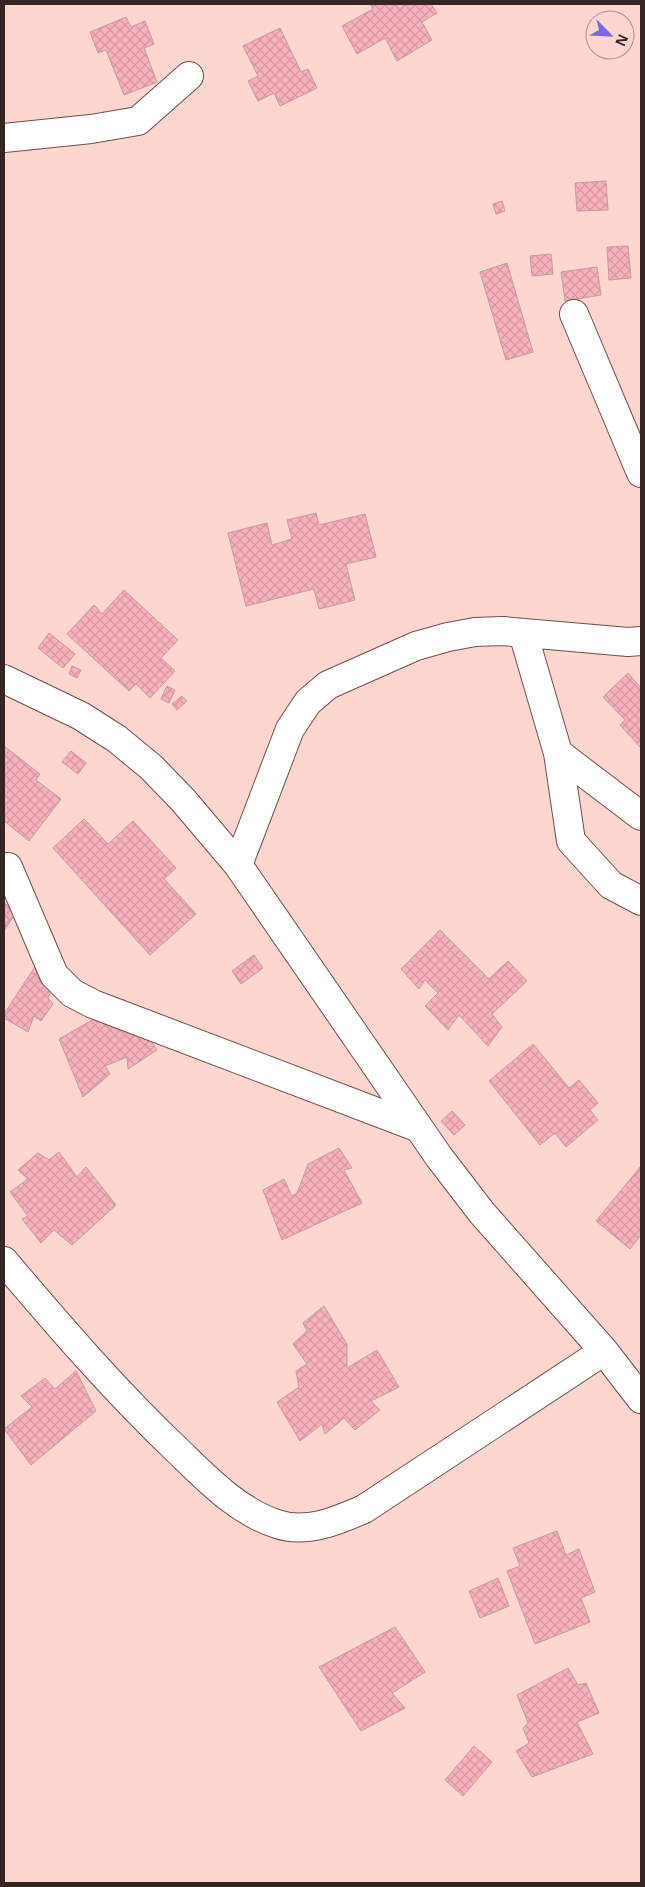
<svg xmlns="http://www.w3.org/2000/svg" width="645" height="1887" viewBox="0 0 645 1887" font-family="'Noto Sans',sans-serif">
  <defs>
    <pattern id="building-cross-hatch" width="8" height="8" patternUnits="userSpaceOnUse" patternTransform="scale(1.25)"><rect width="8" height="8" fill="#f8b0bc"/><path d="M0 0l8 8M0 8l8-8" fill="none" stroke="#d597a1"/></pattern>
  </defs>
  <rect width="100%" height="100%" fill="#fcd6cf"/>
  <path fill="url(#building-cross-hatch)" stroke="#c19ca1" d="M370,4h61l6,9 -15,9 10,18 -35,21 -12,-23 -28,16 -15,-28 31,-17z
    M126,17l5,10 14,-6 9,23 -10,4 13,34 -33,13 -18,-45 -8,3 -8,-21z
    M280,28l21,44 7,-3 9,19 -37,18 -6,-13 -16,8 -10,-20 10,-5 -15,-30z
    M606,181l2,29 -31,1 -2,-28z
    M502,201l3,10 -9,3 -3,-10z
    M628,246l3,32 -22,2 -2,-33z
    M551,254l2,20 -21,2 -2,-20z
    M507,263l26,89 -27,8 -26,-88z
    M597,267l4,28 -36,6 -4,-29z
    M316,513l3,12 46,-11 11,43 -30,7 9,36 -36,9 -5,-20 -68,17 -18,-73 39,-10 5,22 20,-6 -5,-19z
    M124,590l54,50 -17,18 14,13 -25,27 -14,-14 -7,7 -62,-57 27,-29 8,9z
    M49,633l26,21 -12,14 -25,-20z
    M72,666l9,4 -4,8 -8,-4z
    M628,673l13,15v60l-21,-23 5,-5 -22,-23z
    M167,686l8,4 -6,13 -8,-4z
    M182,696l5,5 -10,9 -5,-6z
    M4,746l36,28 -4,6 25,19 -32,42 -25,-20z
    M71,751l15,12 -8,11 -16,-12z
    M84,819l24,25 25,-23 43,47 -12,11 32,35 -46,41 -97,-107z
    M4,903l13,8 -13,20z
    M440,930l49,49 19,-18 19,20 -35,33 10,13 -14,19 -29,-31 -11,15 -23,-24 13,-13 -13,-13 -6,9 -18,-20z
    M254,955l9,13 -22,16 -9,-13z
    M42,956l18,13 -12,29 5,6 -12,17 -7,-5 -6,16 -24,-14v-4z
    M124,999l33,51 -29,19 -1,-12 -22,9 5,8 -27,23 -24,-58 65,-37z
    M533,1044l36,44 10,-8 19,23 -8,7 8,10 -32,27 -11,-14 -15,12 -51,-64z
    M452,1111l13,14 -11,10 -13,-14z
    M339,1148l13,20 -8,2 18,33 -80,37 -19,-50 21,-11 8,17 5,-3 11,-29z
    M59,1152l18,25 9,-10 30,38 -44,40 -18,-15 -13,13 -19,-24 6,-3 -18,-24 18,-13 -10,-9 20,-17 11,7z
    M641,1166v69l-11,14 -34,-28z
    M324,1306l23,38v24l30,-18 22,37 -28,14 9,9 -25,20 -11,-12 -19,16 -3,-10 -22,17 -23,-39 22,-15 -3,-16 11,-7 -14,-20 14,-13 -4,-8z
    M76,1371l20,40 -65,54 -27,-36 28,-22 -11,-11 24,-18 10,11z
    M557,1531l9,24 13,-6 16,43 -14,6 9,24 -55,22 -28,-73 13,-5 -7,-18z
    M498,1578l11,28 -29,12 -11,-27z
    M395,1627l30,45 -33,21 13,15 -44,23 -42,-64z
    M568,1668l10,17 8,-2 13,30 -22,9 16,32 -61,23 -16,-26 13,-8 -6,-15 5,-5 -11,-28z
    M474,1746l18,16 -29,34 -18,-16z"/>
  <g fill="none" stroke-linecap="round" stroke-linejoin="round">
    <defs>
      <path id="street" d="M4,138l87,-9 47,-8 51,-45
        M574,314l67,159
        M523,633l35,120 83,63
        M4,679l77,37 36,23 34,28 32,33 55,65 201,292 43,56 122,138 37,48
        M558,753l13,88 40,44 30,16
        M238,865l52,-136 18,-27 20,-17 88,-39 32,-9 27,-5 28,-1 125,11 13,-1
        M8,867l46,108 18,18 21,11 326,124
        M4,1261c55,65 111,130 173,189 30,29 60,61 100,74 29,10 60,-3 87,-15l240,-158"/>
    </defs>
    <use href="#street" stroke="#70504b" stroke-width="30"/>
    <use href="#street" stroke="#fff" stroke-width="28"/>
  </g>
  <rect width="645" height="1887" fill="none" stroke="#352624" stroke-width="10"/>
  <g transform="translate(610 35) rotate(114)"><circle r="24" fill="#fcd6cf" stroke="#ac908b"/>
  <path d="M0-4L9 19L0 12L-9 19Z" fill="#7b68e4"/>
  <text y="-8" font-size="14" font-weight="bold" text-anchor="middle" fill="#352624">N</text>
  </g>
</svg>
